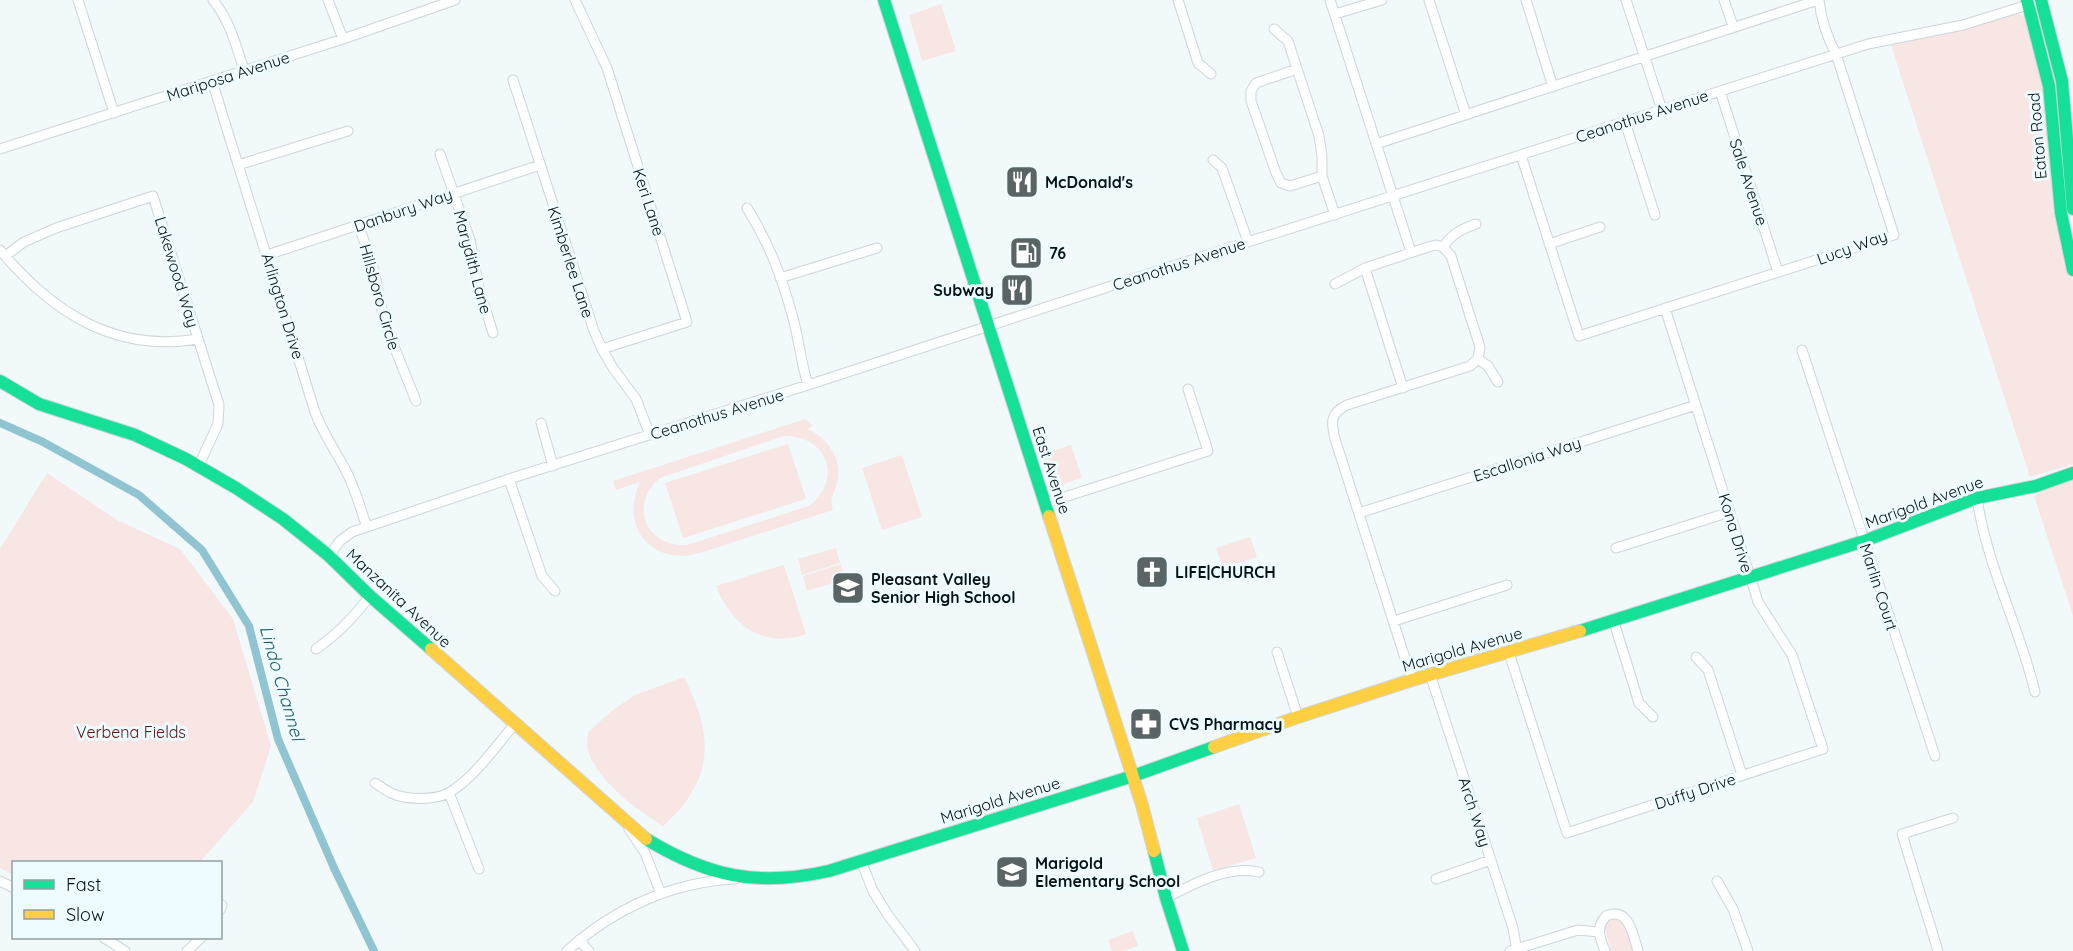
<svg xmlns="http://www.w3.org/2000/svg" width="2073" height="951" viewBox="0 0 2073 951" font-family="Quicksand,sans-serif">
  <rect width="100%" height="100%" fill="#f2f9fb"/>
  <path fill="#f7e6e4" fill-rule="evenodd" d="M941,4l15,47 -34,10 -13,-46z
    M2012,13h6l5,3 12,20 14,73 16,147 8,25v183l-43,13 -140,-435z
    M805,419l8,7 -5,3c21,10 35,31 29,54 -3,13 -8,14 -4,27l-133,43c-48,14 -81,-26 -60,-71l-24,8 -3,-9zM784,436c43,-1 60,43 25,70l-122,39c-41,2 -59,-40 -27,-67z
    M788,444l18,55 -123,39 -18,-55z
    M1071,445l11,33 -16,5 -6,5c-13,-4 -14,-22 -18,-34z
    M902,455l20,62 -40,13 -20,-62z
    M47,473l70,47 63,29 53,70 38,127 -18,56 -53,60h-186l-1,13 -13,-7v-319z
    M2073,477v139l-39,-120 12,-10z
    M1250,537l7,20 -34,11 -7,-20z
    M836,548l4,15 -38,12 -4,-16z
    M841,564l5,15 -39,12 -4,-15z
    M783,565l2,3 21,66c-43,15 -75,-9 -90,-48z
    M684,677c30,59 31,103 -21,149 -26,-16 -66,-45 -75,-76 -2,-5 0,-13 0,-18l25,-22 22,-15z
    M1239,804l17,54 -43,13 -16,-53z
    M1617,917l8,7 8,27h-22l-7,-25 3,-6z
    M1133,931l5,15 -16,5h-10l-4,-11z"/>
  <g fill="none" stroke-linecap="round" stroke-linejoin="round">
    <path stroke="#8fc4d0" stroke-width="8" d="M0,423l43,19 96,53 63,55 47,76 29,113 56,129 40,83"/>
    <defs>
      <path id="street" d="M78,0l36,113
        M213,0c17,21 23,45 31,70
        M328,0l15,39
        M575,0l32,68 80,254 -85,27
        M1178,0l20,63 13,11
        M1330,0l81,252
        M1429,0l37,115
        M1526,0l27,87
        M1626,0l36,110
        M1724,0l9,26
        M1335,14l47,-14
        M1274,29l14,12 31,95 3,20v20l13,39
        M1297,69l-41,14 -5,8v10l25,72 5,10 9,3 32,-10
        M513,80l81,251 8,18 11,19 23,31 14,36
        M212,81l103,331c8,21 18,35 29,55 10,18 16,39 22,58
        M1720,91l58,181
        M1625,122l30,93
        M1376,144l442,-144
        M0,149l343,-110 112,-39
        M440,154l30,86 9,48 14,45
        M1521,155l58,181 315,-101 -58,-181c-9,-17 -15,-34 -17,-54
        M1213,160l9,8 26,74
        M238,165l110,-34
        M747,208c22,35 35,69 46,110 6,22 8,45 15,67
        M359,226l15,44 11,54 31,77
        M1549,244l51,-17
        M1443,247c9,-13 18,-18 33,-23
        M0,250c52,62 114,103 198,89
        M267,255l273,-90
        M5,256l19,-14 32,-14 97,-32 66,209 -1,19 -19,41
        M1365,268l38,120
        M780,278l97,-30
        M1335,284l30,-16 63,-21 8,-2 7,2 8,9 29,91 -2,12 -8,7 -123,39c-17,8 -16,17 -12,34l77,241
        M1802,350l133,406
        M1478,359l10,7 10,16
        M541,423l12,43
        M509,479l33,97 13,15
        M1977,498c10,69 42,127 58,194
        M1046,503l162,-52 -20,-62
        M1359,513l337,-108
        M1616,548l114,-36
        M329,556l11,-15 12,-9 157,-53 299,-94 349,-114 711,-227 95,-19 71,-22
        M1613,619l26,84 14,14
        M1394,621l113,-36
        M316,649c22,-15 38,-32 54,-53
        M1277,652l21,65
        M1509,653l58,180 256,-84 -31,-94 -34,-53 -4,-13 -89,-281
        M1696,657l12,13 34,105
        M1430,674l83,254 4,23
        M375,783c5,3 10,7 16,10 15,7 44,8 59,-1 25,-15 45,-45 64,-67
        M449,793l30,76
        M629,829l16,24 16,41
        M861,861l12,30 15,24 27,36
        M1436,879l55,-19
        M0,881l14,7
        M1717,881l16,28 15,42
        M1166,898c27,-14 62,-33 93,-26
        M220,910l2,-5
        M104,938l21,13
        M579,940l10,11
        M187,951l14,-13
        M567,951c46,-42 105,-69 168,-72
        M1510,951l68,-21 21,2
        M1605,951c-5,-13 -10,-23 1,-35 23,-10 27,19 32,35
        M1938,951l-36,-117 51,-16"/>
      <path id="fast" d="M884,0l165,516
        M2027,0l22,86 12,127 12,57
        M2041,0l21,81 11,128
        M0,381l39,23 96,31 51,24 50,29 47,31 45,36 42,41 61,53
        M1580,631l284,-90 113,-43 59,-12 37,-13
        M646,839c63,38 111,48 183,32l304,-95 81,-29
        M1154,851l12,47 17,53"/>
      <path id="slow" d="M1049,516l93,289 12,46
        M431,649l215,190
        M1214,747l84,-30 114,-37 168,-49"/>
    </defs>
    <use href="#street" stroke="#cdd6d9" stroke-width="11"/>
    <use href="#fast" stroke="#cdd6d9" stroke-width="14"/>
    <use href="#slow" stroke="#cdd6d9" stroke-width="14"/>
    <use href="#street" stroke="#fdfefe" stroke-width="9"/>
    <use href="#fast" stroke="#16e098" stroke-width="12"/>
    <use href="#slow" stroke="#ffcf43" stroke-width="12"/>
  </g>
  <defs>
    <symbol id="restaurant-square" viewBox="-11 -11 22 22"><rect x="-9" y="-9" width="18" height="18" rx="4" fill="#5a6466" stroke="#eefcff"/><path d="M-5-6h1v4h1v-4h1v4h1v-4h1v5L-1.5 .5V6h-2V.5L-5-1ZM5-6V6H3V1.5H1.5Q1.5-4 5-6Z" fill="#fff"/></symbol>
    <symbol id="fuel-square" viewBox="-11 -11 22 22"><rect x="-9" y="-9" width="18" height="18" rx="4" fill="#5a6466" stroke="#eefcff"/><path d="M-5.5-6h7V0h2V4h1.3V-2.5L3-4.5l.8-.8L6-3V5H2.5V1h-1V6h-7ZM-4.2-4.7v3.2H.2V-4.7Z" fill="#fff"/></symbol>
    <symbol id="church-square" viewBox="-11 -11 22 22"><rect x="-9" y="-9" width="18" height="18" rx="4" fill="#5a6466" stroke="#eefcff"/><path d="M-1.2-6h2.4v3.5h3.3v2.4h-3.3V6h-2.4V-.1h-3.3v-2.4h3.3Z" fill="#fff"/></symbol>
    <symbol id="school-square" viewBox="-11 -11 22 22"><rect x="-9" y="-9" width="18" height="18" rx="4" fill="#5a6466" stroke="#eefcff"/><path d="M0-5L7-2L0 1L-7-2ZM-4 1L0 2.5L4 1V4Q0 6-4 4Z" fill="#fff"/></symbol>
    <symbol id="pharmacy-square" viewBox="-11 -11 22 22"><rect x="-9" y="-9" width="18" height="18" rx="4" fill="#5a6466" stroke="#eefcff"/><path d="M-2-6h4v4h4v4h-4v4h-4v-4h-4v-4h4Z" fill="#fff"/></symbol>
  </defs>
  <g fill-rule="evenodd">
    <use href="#restaurant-square" x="1003" y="163" width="38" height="38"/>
    <use href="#fuel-square" x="1007" y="234" width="38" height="38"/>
    <use href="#restaurant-square" x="998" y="271" width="38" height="38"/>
    <use href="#church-square" x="1133" y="553" width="38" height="38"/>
    <use href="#school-square" x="829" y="569" width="38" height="38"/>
    <use href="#pharmacy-square" x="1127" y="705" width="38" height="38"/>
    <use href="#school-square" x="993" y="853" width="38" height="38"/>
  </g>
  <g text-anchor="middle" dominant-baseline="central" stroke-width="6" stroke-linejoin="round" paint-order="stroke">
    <g font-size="16" fill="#081316" stroke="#eefcff">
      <text transform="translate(228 76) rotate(-18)">Mariposa Avenue</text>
      <text transform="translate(1642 116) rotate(-18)">Ceanothus Avenue</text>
      <text transform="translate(2037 136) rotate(-95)">Eaton Road</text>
      <text transform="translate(1749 182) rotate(72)">Sale Avenue</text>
      <text transform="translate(649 202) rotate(72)">Keri Lane</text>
      <text transform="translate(403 210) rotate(-19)">Danbury Way</text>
      <text transform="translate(1852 247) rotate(-20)">Lucy Way</text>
      <text transform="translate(473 262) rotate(75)">Marydith Lane</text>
      <text transform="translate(571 262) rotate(72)">Kimberlee Lane</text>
      <text transform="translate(1179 264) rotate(-18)">Ceanothus Avenue</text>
      <text transform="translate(177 272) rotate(73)">Lakewood Way</text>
      <text transform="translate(380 297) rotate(74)">Hillsboro Circle</text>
      <text transform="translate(283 306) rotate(73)">Arlington Drive</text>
      <text transform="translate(717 414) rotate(-17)">Ceanothus Avenue</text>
      <text transform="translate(1527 459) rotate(-18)">Escallonia Way</text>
      <text transform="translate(1052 470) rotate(72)">East Avenue</text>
      <text transform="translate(1924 502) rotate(-20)">Marigold Avenue</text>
      <text transform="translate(1736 533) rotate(73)">Kona Drive</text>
      <text transform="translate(1879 587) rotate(72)">Marlin Court</text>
      <text transform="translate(399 598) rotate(43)">Manzanita Avenue</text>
      <text transform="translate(1462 649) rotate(-16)">Marigold Avenue</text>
      <text transform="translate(1695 791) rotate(-18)">Duffy Drive</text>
      <text transform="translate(1000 800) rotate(-17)">Marigold Avenue</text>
      <text transform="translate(1475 812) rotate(72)">Arch Way</text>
    </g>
    <g font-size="16" font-weight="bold" fill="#081316" stroke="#eefcff" text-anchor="start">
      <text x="1045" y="182">McDonald's</text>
      <text x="1049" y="253">76</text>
      <text x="994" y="290" text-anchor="end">Subway</text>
      <text x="1175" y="572">LIFE|CHURCH</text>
      <text x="871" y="579">Pleasant Valley<tspan x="871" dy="18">Senior High School</tspan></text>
      <text x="1169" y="724">CVS Pharmacy</text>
      <text x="1035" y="863">Marigold<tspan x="1035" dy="18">Elementary School</tspan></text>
    </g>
    <g font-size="16" fill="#5a1010" stroke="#eefcff">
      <text x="131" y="732">Verbena Fields</text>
    </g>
    <g font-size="18" font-style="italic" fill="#205d69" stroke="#eefcff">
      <text transform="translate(282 683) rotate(74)">Lindo Channel</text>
    </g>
  </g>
  <rect x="12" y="861" width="210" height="78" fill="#eefcff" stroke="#929fa2" stroke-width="1.5"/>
  <rect x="24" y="880" width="30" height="9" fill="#16e098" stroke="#929fa2" stroke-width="1.5"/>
  <text x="66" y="891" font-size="18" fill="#081316">Fast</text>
  <rect x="24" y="910" width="30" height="9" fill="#ffcf43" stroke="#929fa2" stroke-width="1.5"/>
  <text x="66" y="921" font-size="18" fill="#081316">Slow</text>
</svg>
